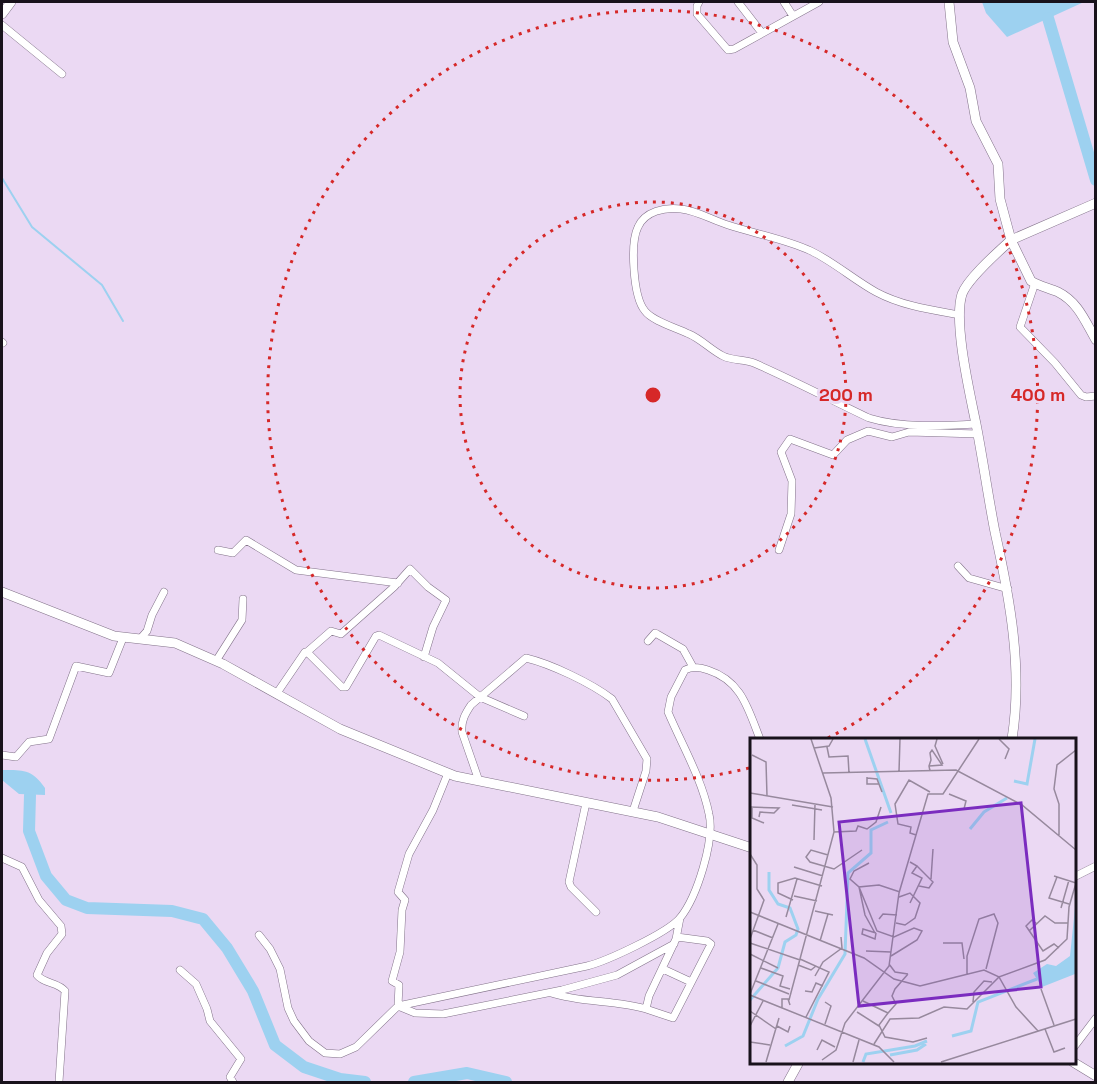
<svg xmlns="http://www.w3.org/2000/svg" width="1097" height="1084" viewBox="0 0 1097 1084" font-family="'Space Grotesk',sans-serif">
  <rect width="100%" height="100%" fill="#ebd9f3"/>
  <path fill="#9dd1f0" d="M982,2h102l-77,35 -21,-24z
    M2,770c21,0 30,-1 43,18v7l-26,-1 -17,-14z"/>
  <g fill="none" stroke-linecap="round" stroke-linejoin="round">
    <path stroke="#9dd1f0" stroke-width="2" d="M2,178l30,49 70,58 21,36"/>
    <path stroke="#9dd1f0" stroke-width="12" d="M1048,18l48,162
      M30,795l-1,36 17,45 20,24 21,8 85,3 31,8 24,29 26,43 22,54 29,22 36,12 25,3
      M414,1082l53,-9 39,9"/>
    <defs>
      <path id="street" d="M699,2l-2,4v8l31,36 6,-1 85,-47
        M738,2l24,31
        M784,2l9,14
        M2,25l60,49
        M1035,283l-15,44 35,36 26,32 5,2 10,-1
        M960,315c-28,-5 -58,-9 -84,-23 -22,-12 -42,-30 -65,-41 -26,-12 -55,-17 -83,-26 -16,-5 -30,-14 -47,-16 -16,-2 -36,2 -43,18 -8,16 -5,70 7,84 7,10 32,17 44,23 12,5 22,16 34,22 10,5 21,3 31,7 39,17 77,37 115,55 33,10 72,8 107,6
        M2,342l1,1
        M218,550l15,3 13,-13 50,30 102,13
        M779,550l12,-36 1,-33 -11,-29 9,-13 43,16 14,-15 21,-9 24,6 17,-5 69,2
        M958,566l11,12 39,11
        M140,639l7,-8 5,-16 12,-23
        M648,641l7,-8 2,1 26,15 10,18
        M307,652l24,-21 10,3 53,-47 16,-18 18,18 18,13 -13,27 -9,30
        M216,661l26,-41 1,-21
        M277,693l28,-41h2l35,35h4l30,-51 3,-1 59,28 42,34 44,19
        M2,755l14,2 13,-15 20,-3 27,-73 33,7 14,-35
        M448,773l-15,37 -24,44 -11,38 7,8 -3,10 -2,42 -8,29 7,4 -1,21 17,7 28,1 119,-24 55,-15 57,-31
        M479,781l-17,-49c-1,-11 3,-18 9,-27l55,-47c25,6 65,25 86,41l35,60 -1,12 -13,40
        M586,803l-17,79 2,5 25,25
        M2,858l20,9 17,33 22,26 1,8 -15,19 -10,22c7,9 21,7 28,16l-6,91
        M1074,877l22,-11
        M259,935l11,14 10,20 8,39 6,13 15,20 16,12 15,1 16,-7 42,-41 189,-40c20,-5 80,-33 93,-48 17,-21 35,-78 29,-104 -7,-35 -27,-69 -41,-102l3,-15 14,-27c7,-4 15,-3 23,0 34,11 40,39 52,69
        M677,937l30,4 4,3 -38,74 -27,-9 3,-13 27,-57 4,-21
        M663,969l28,13
        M180,970l16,14 11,25 3,12 31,38 -11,18 3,5
        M551,993c31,10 64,7 95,16
        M1074,1047l22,-29"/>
      <path id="secondary" d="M949,2l4,40 17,46 6,33 22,43 2,35 11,41c-13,12 -43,38 -49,54 -9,28 8,100 14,130 7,36 12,72 19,108 15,67 28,138 17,207
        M2,14l9,-12
        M1096,203l-85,37 20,41c8,5 18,7 27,11 20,10 27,29 38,48
        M2,592l112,44 61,7 48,21 117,65 115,47 203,41 94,31
        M1073,1062l23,14
        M788,1082l11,-20"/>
    </defs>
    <use href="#street" stroke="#827289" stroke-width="8"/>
    <use href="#secondary" stroke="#827289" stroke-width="10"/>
    <use href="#street" stroke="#fff" stroke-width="7"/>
    <use href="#secondary" stroke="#fff" stroke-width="9"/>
  </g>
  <g fill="none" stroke="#d62828" stroke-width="3" stroke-dasharray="3 6">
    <circle cx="653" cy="395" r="193"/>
    <path d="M749 768A385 385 0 1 1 828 738"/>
  </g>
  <g transform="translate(750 738)">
    <rect width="326" height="326" fill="#ebd9f3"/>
    <path d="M325,170v66l-33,13 -9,-14 14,-9 9,2 14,-10z" fill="#9dd1f0"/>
    <path fill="none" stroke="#9dd1f0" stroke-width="3" d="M115,1l26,74M264,43l13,3 8,-45M220,91l14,-17 23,-14M0,262l28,-32 7,-26 11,-7 2,-6 -8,-21 -12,-4 -9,-14v-18M202,298l19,-5 7,-29 59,-23M35,308l18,-10 15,-37 27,-45 3,-81 23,-20v-23l17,-8M140,317l27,-5 9,-6M113,324l3,-8 49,-8 12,-5"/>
    <path fill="none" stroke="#97899d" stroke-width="1.5" d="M187,1l-2,7 8,18M249,1l10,10 -4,10M77,9l2,10 19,-1 1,17M64,10l15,-2 4,-7M2,17l14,7 1,34M179,28l13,-1 -10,-15 -2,3 1,7 -2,6 1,5M149,34l1,-33M73,35l133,-3 66,35 54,45M117,39v7h12M117,40l10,1 5,13M0,55l83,14M199,56l17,7 -2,8M42,67l30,5M0,69l29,1 -5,5 -14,-1 -1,5M2,69v11l12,5M84,94l22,-1 2,-5 9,3 9,-7 5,-15M166,97l-6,-2 1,-6 -13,-3 -3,-20 14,-24 21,12M309,97v-31l-5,-15 3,-24 19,-15M64,102l1,-36M0,116l7,11v24l7,11 -14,39M78,117l-17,-5 -5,7 4,5 24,7 28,-19M160,124l7,4 -5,7 10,5 -12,25M119,125l-15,8 -4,8 9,8 18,44 17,6 20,-9 8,3 -5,9 -26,16M167,128l16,16 -4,6 -10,-2M44,129l29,9M304,138l22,7M307,139l-8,21 20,6M181,141l2,-30M44,158l23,5M43,162l-15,-7v-10l17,-5 27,8M311,170l8,-28M65,173l18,4M0,174l114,46 30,21 26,7 64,-16 15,7 46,-17 22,-21 2,-32 7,-24M36,179l11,-38M129,181l4,-5 14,1M146,185l9,2 10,-7 5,-15 -10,-10 -11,4M287,186l-5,-4 -6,6 17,25 11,-7 5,4M3,192l20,8M279,193l16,-15 10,7h13M125,195l-10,-18 -6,-28 20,-2 21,7M126,195l-13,-4 -1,5 13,5 1,-6M70,203l8,-27M0,205l50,17M193,205h19l2,16M116,213l25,1M0,216l28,14M50,221l29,13 -23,45M139,226l6,8 13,2M48,227l13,5 5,-4M11,230l22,8 -3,10 10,3M217,236v-18l12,-37 15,-5 4,9 -12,46M65,238l8,-14 19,-14 -1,-11M6,243l33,13M291,251l13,36M55,253l7,1 4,-9 7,3M0,256l28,-70M0,257l129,52 15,15M39,262l45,-168 -3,-34 -20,-59M113,263l25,12 8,-9 -4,-8 3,-7 13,-15M75,264l6,4 -6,18M223,264l1,-10 10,-11 8,1M32,270v-9h6l2,6M0,273l26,18M107,274l22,14M138,275l-9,12 6,12 28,5 14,-4M0,288l13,-25M27,288l11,6 2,-6M295,291l9,23 11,-4M0,304l20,3M124,306l16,-25 29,-1 25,-11 23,2 32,-32 17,30 22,24M67,312l5,-10 13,7M72,322l14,-10 9,-27 44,-57 10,-73 29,-99h15l36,-55M16,324l13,-44M103,324l6,-22M191,324l135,-43"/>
    <path fill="#7b2cbf" fill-opacity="0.15" stroke="#7b2cbf" stroke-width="3" d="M271,65l20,184 -182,19 -20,-184z"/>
    <rect width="326" height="326" fill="none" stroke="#18121b" stroke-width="3"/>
  </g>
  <circle cx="653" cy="395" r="9" fill="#d62828" stroke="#ebd9f3" stroke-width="3"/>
  <g font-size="18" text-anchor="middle" font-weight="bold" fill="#d62828" stroke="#ebd9f3" stroke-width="6" stroke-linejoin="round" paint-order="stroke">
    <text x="846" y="401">200 m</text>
    <text x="1038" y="401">400 m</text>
  </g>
  <rect width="1097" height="1084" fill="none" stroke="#18121b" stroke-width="6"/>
</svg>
